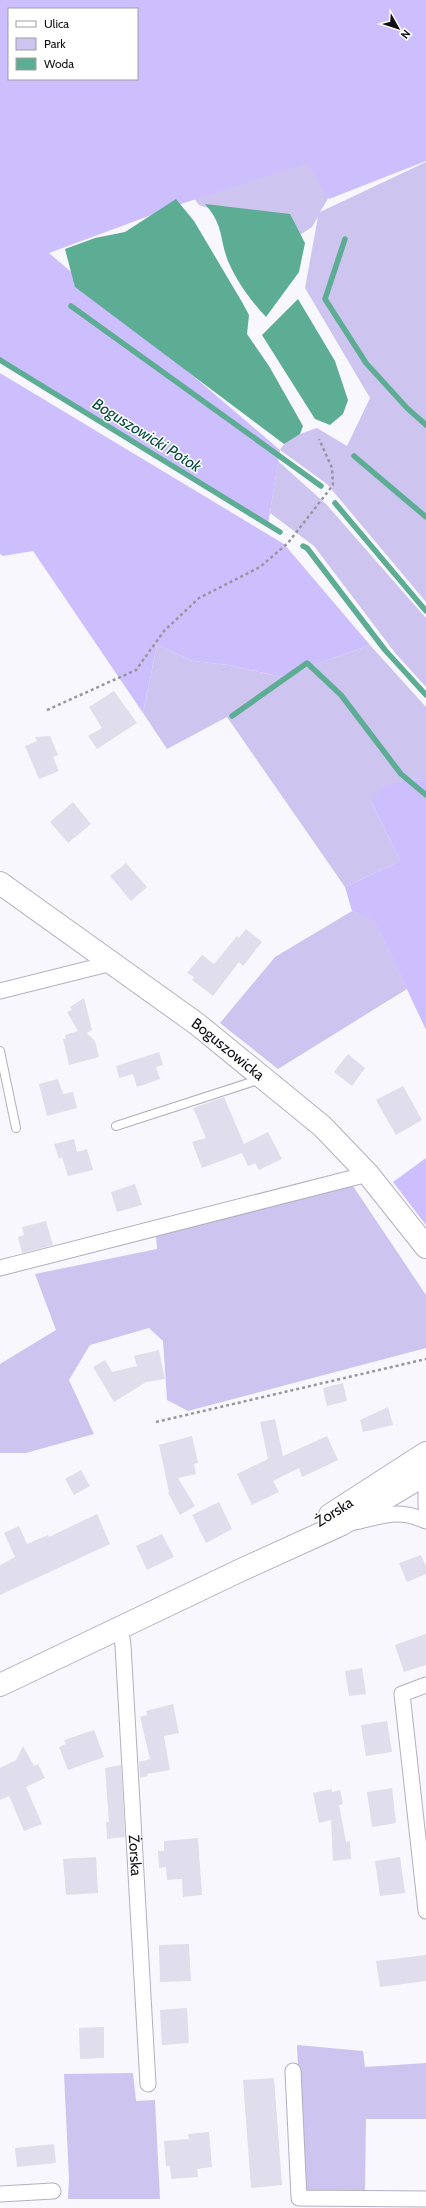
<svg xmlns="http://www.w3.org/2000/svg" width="426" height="2208" viewBox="0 0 426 2208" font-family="Cabin,sans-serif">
  <rect width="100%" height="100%" fill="#f8f7fe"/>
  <path fill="#cec4f0" d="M284,75l48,117 -12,20 106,-50v440l-99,-118 -47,-34c7,-13 23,-17 37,-22l30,18 23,-48 -65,-110 13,-71 -6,10 -15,10 -98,-32 -19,-26z
    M278,461l48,43 100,114v69l-30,-33 -82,-108 -44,-33z
    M157,645l36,16 36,4 52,12 89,-32 56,62v72l-19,1 -35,23 28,58 -55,26 -118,-170 -60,32 -24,-36z
    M352,911l23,9 32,69 -129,80 -58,-46 55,-66z
    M353,1186l73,109v53l-238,63 -21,-11 -4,-59 -14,-13 -59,17 -21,35 25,54 -68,19h-26v-89l56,-34 -21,-56 122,-25 -1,-13z
    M297,2045l66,6 2,16 61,-4v56h-60l-1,73h-62z
    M133,2073l3,28 19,-1 5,99h-92l1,-20 -5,-105z"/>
  <path fill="#cdbffd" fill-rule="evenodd" d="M0,0h426v161l-97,38 -22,-36 -123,40 -135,50 231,197 -12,75 -268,-165zM9,9h128v70h-128z
    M0,373l284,171 86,101 -89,32 -52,-12 -36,-4 -36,-16 -14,68 -110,-162 -30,5 -3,-2z
    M426,779v251l-51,-109 -23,-10 -7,-24 55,-26 -28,-58 10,-16 25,-7z
    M426,1158v67l-33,-43z"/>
  <path fill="#5dac94" d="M176,199l18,22 48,81 7,13 -2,19 22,32 34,60 -3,8 -16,10 -209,-157 -10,-38 30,-11 30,-6z
    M205,204l85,10 15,29 -6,29 -33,45c-15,-16 -29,-35 -38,-56 -9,-24 -4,-35 -23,-57z
    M298,299l37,62 13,39 -5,14 -13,11 -15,-6 -53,-84z"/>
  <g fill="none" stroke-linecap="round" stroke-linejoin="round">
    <path stroke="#5dac94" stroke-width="5.5" d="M345,239l-20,60 41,64 41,45 19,17
      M71,306l250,180
      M0,360l280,172
      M354,456l72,61
      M335,503l91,108
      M303,546l4,2 78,102 41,45
      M232,716l75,-53 34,32 60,79 25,21"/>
  </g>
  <path fill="#e0dded" d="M114,691l23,32 -40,26 -9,-13 14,-8 -13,-21z
    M50,736l8,19 -5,2 6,14 -20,8 -14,-33 12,-5 -2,-4z
    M73,802l18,22 -23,19 -18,-21z
    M126,863l21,24 -16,14 -21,-25z
    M246,929l16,13 -19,24 -4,-4 -26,34 -21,-16 2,-3 -7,-4 15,-18 12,9 23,-28 2,2z
    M84,998l8,32 -5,3 8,8 4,16 -30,8 -6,-26h3l-1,-4 13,-4 -11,-19 5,-2 -2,-3z
    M159,1052l4,13 -7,2 4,12 -23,8 -4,-13 -14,4 -3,-12z
    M348,1054l17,14 -13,18 -18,-14z
    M58,1079l5,15 10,-2 4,16 -30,8 -8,-32z
    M403,1086l19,34 -26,15 -20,-35z
    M224,1097l20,47 24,-12 14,27 -23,11 -4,-7 -7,3 -6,-13 -40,15 -10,-26 14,-4 -13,-30z
    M74,1139l3,13 10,-3 6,21 -25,6 -6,-19 -3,2 -5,-15z
    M135,1184l7,21 -25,7 -6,-20z
    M46,1221l7,24 -31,8 -4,-16 6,-2 -2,-8z
    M159,1350l6,29 -19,3 -32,20 -21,-35 12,-7 7,12 25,-6 -3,-10z
    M343,1383l4,18 -20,5 -4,-18z
    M388,1407l5,18 -30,7 -3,-12z
    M275,1419l8,37 44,-20 11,24 -36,17 -3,-9 -26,13 6,11 -27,13 -15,-31 31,-15 -8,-37z
    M192,1436l6,27 -4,1 2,10 -18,4 17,28 -15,9 -12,-22 1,-1 -10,-47z
    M81,1470l9,16 -16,9 -9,-16z
    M219,1502l13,27 -26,14 -14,-28z
    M97,1514l13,30 -110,51v-30l15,-8 -11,-24 15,-7 8,18 21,-9 1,2z
    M162,1534l12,23 -27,13 -11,-24z
    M421,1555l5,11v8l-19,8 -8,-19z
    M426,1634v31l-22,7 -9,-27z
    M362,1668l4,26 -17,2 -4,-25z
    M173,1704l6,29 -15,3 6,34 -23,4 1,2 -8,2 -1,-16 11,-3 -10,-42 7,-2 -1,-4z
    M387,1721l5,31 -26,4 -5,-31z
    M94,1730l10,27 -36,13 -9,-23 7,-3 -2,-4z
    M23,1746l11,20 4,-2 7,14 -19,9 16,37 -18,7 -15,-35 -9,4v-32l16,-8z
    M121,1765l4,72 -18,2 -1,-17h3l-4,-54z
    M392,1788l4,35 -24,4 -5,-35z
    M332,1789v3l8,-2 3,14 -4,1 7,37 4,-1 1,18 -18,2 -2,-41 -12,3 -6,-30z
    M198,1838l4,57 -19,2 -1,-18 -15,1 -1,-13 -7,1 -1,-17h6v-10z
    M96,1857l2,36 -32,2 -3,-36z
    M400,1857l5,36 -25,3 -5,-35z
    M189,1944l2,37 -31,1 -1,-37z
    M426,1955v26l-46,6 -4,-26z
    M187,2008l2,35 -27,2 -2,-35z
    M104,2027v31l-24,1 -1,-31z
    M274,2078l8,107 -31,3 -8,-108z
    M209,2132l3,35 -15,2 1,8 -27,2 -1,-13h-4l-2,-25 25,-2 -1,-5z
    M54,2144l2,19 -39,4 -2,-19z"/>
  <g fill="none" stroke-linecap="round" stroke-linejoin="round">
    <defs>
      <path id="lane" d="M0,1051l16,77
        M116,1126l145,-47"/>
      <g id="street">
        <path d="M0,991l112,-28"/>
        <path d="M0,1268l368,-94"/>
        <path d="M426,1486v21"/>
        <path d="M355,1522c28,-6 43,-14 71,-1"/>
        <path id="s1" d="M120,1627l3,18 25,439"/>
        <path d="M426,1685l-24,9 24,217"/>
        <path d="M293,2071l6,127 127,1"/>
        <path d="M0,2194l53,-3"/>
      </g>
      <g id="secondary">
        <path id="s2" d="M0,883l197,141 125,102 46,48 58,73"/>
        <path d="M330,1515l96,-62"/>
        <path d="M0,1685l241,-115 101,-46 84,-50"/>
      </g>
    </defs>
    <use href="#lane" stroke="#b3b0bf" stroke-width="10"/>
    <use href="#street" stroke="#b3b0bf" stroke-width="17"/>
    <use href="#secondary" stroke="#b3b0bf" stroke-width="24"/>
    <path stroke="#97969c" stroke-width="2.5" stroke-dasharray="3 3" stroke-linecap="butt" d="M47,710l89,-40 28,-39 35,-33 61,-31 28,-24 45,-58 -1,-17 -13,-29
      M156,1422l270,-63"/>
    <use href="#lane" stroke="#fff" stroke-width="8"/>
    <use href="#street" stroke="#fff" stroke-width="15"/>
    <use href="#secondary" stroke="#fff" stroke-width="22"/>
  </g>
  <g text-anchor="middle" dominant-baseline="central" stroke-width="3" stroke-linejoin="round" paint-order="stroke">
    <g font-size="15" fill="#100f14" stroke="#fff">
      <text stroke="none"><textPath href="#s2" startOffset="282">Boguszowicka</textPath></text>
      <text transform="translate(334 1512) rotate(-32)">Żorska</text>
      <text stroke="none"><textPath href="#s1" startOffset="229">Żorska</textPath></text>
    </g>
    <g font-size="16" font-style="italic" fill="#074d3d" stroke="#fff">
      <text transform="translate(147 435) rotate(32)">Boguszowicki Potok</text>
    </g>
  </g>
  <rect x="8" y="8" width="130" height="72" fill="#ffffff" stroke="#9f9fa1"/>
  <rect x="16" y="21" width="20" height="6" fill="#ffffff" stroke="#9f9fa1"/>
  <text x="44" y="28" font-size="12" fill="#100f14">Ulica</text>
  <rect x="16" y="38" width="20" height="12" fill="#cec4f0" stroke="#9f9fa1"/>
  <text x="44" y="48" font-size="12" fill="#100f14">Park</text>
  <rect x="16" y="58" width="20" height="12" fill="#5dac94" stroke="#9f9fa1"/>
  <text x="44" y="68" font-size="12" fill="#100f14">Woda</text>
  <g transform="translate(398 28) rotate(129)" stroke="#ffffff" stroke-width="3" paint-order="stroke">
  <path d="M0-3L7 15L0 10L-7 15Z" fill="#100f14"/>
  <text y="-6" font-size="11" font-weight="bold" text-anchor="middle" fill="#100f14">N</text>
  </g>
</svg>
